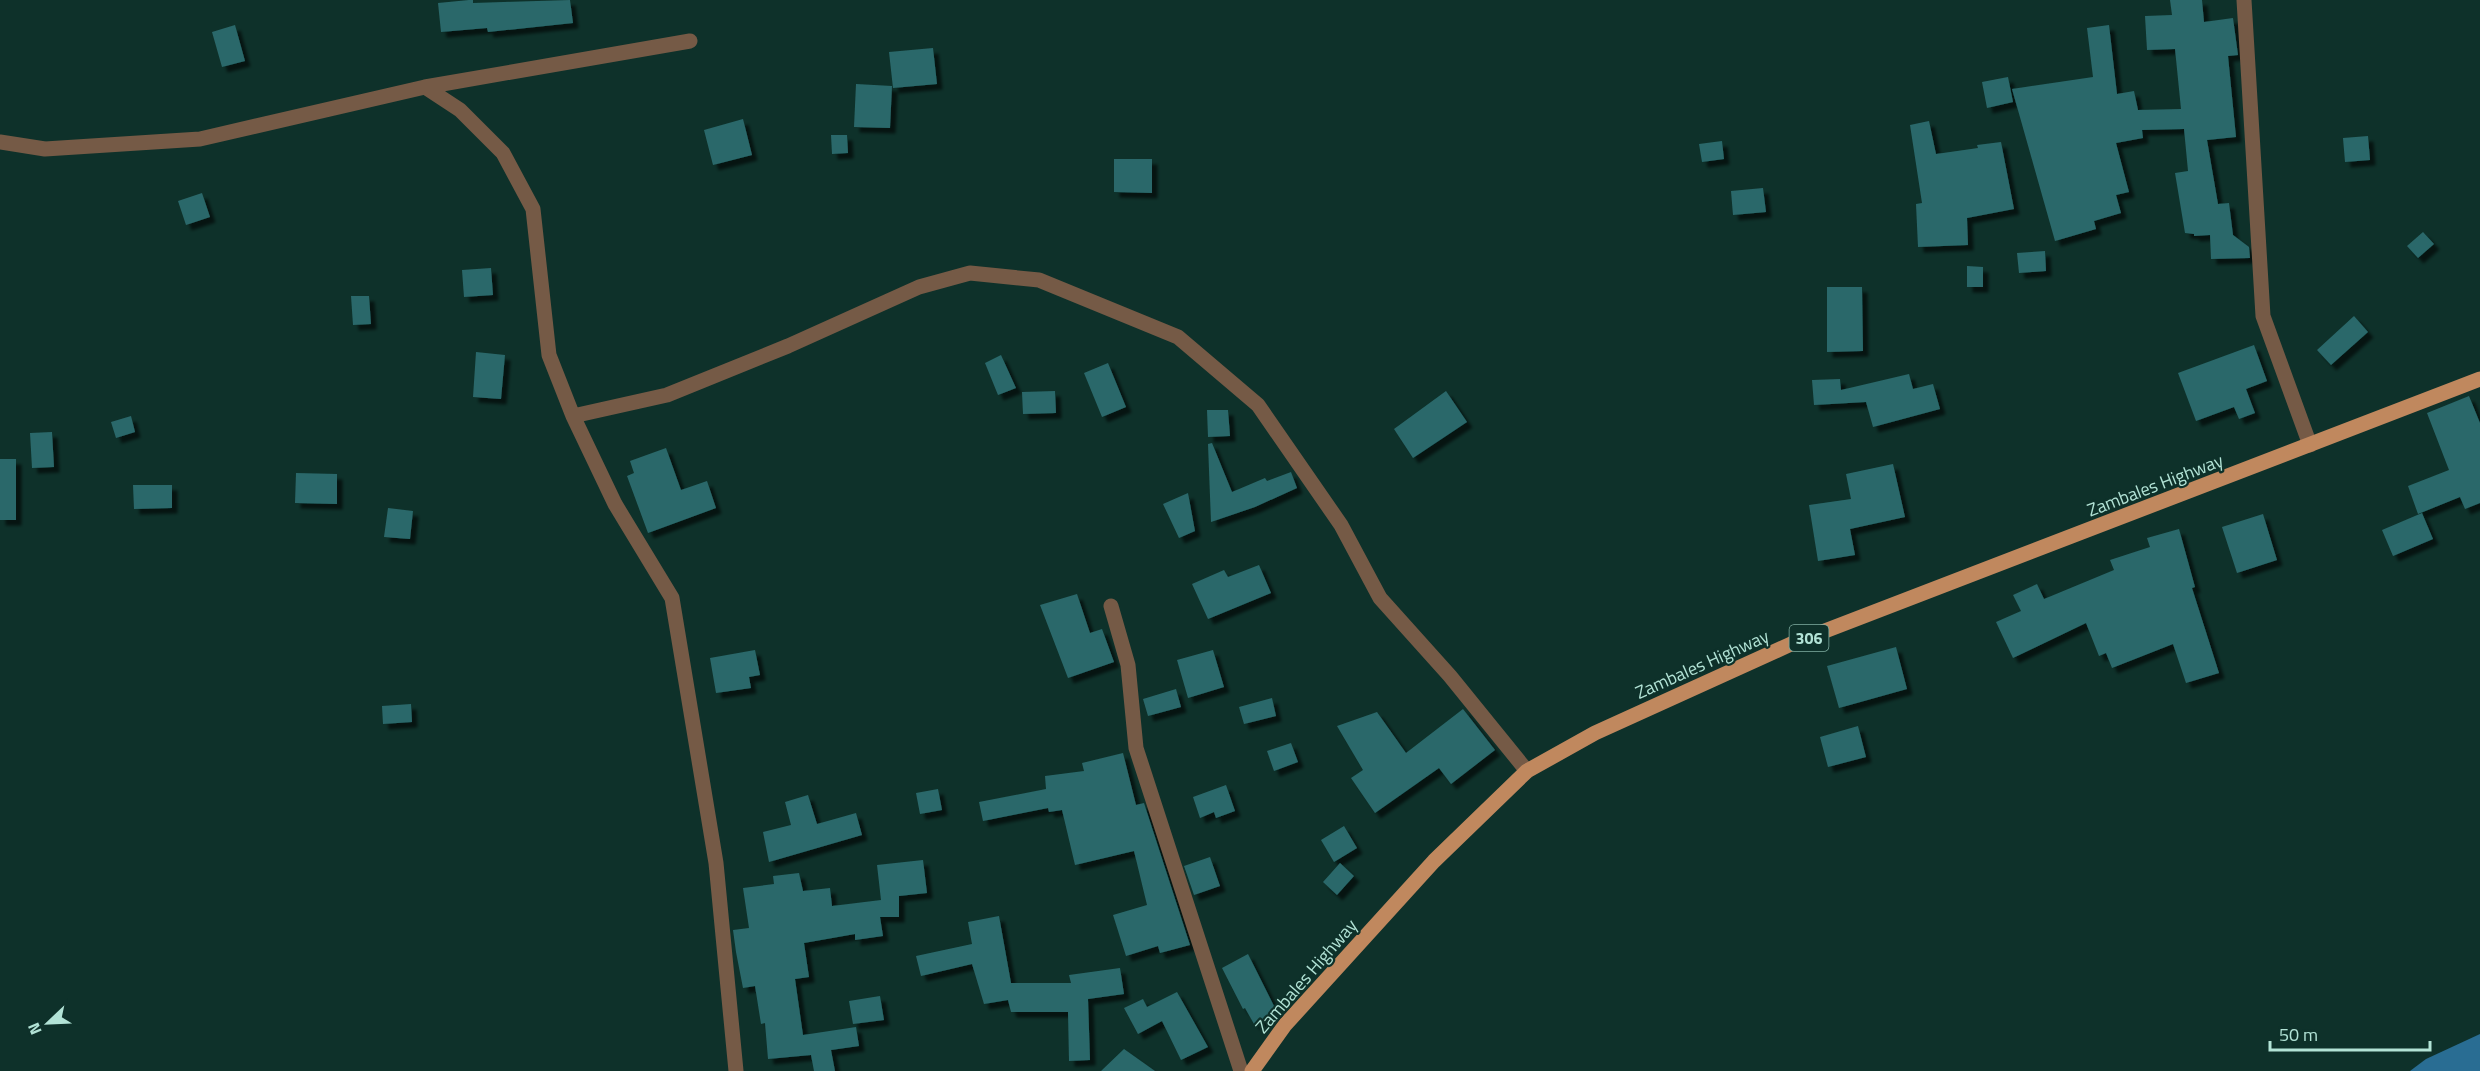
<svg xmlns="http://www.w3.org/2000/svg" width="2480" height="1071" viewBox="0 0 2480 1071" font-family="'Titillium Web',sans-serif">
  <defs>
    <filter id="shadow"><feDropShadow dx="5.5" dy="5.5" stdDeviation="1.5" flood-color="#0009"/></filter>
  </defs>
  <rect width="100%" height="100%" fill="#0e312a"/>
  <path fill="#296d93" d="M2480,1034v37h-70l16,-12z"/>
  <path fill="#2a686a" filter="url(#shadow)" d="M469,0h4v3l97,-3 3,23 -85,9 -1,-4 -46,4 -3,-29z
    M2170,0h32l2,22 29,-4 5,37 -10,1 8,81 -29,3 11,64 11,-1 4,32 16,12 1,11 -39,1 -1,-24 -16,1v-2l-9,-1 -10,-60 13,-2 -4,-42 -42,1 1,8 -27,5 13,49 -13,3 5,18 -27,8 2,8 -41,12 -43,-152 81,-12 -6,-49 22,-3 8,69 17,-3 4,19 43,-1 -6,-60 -28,1 -2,-34 27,-1z
    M235,25l10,36 -23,6 -10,-35z
    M933,48l4,36 -44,4 -4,-36z
    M2008,77l5,25 -26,6 -5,-26z
    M856,84l36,2 -2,42 -36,-1z
    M743,119l9,36 -39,10 -9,-35z
    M1929,121l7,33 42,-6 -1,-3 24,-3 13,67 -47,9 1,27 -50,2 -2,-43 6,-1 -12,-78z
    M831,135h16l1,18 -16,1z
    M2368,136l2,24 -25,2 -2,-24z
    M1722,141l2,18 -22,3 -3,-18z
    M1114,159h38v34l-38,-1z
    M1763,188l3,24 -33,3 -2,-24z
    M202,193l8,24 -24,8 -8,-24z
    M2423,232l11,12 -16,14 -11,-12z
    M2045,251l1,20 -27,2 -2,-20z
    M1967,266l16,1v20h-16z
    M491,268l2,27 -29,2 -2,-27z
    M1827,287h35l1,64 -36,1z
    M351,296h18l2,28 -18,1z
    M2354,316l14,16 -37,33 -14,-15z
    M2254,345l13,36 -21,8 9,24 -16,6 -5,-12 -38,14 -18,-48z
    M476,352l29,3 -4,44 -28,-2z
    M1001,355l15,33 -18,7 -13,-32z
    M1108,363l18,44 -24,10 -18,-44z
    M1909,374l4,15 20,-5 7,25 -67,18 -7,-25 -52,3 -2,-25 28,-1 1,11z
    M1055,391l1,22 -33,1 -1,-22z
    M1446,391l21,31 -54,36 -19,-29z
    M2469,396l11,27v80l-15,6 -5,-12 -42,17 -10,-28 41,-16 -22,-57z
    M1207,410h21l2,26 -22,1z
    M131,416l4,16 -19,6 -5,-16z
    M52,432l2,35 -22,1 -2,-35z
    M1212,443l20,49 33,-14 2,3 24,-9 6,16 -42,19 -44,15 -3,-78z
    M666,448l15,42 26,-9 9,27 -68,25 -21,-57 7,-3 -4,-12z
    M0,459h16v61h-16z
    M1893,464l12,53 -55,12 5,26 -37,6 -9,-56 42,-6 -5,-25z
    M296,473l41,1v30l-42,-1z
    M133,485h39v23l-38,1z
    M1188,493l7,38 -16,7 -16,-34z
    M388,508l25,3 -3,28 -26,-2z
    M2422,513l11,26 -40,17 -11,-26z
    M2263,514l14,46 -40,13 -15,-46z
    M2179,529l16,58 -3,1 27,85 -33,10 -13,-39 -61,24 -6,-15 -7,3 -13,-33 -73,35 -17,-36 25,-11 -8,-16 24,-11 7,15 70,-29 -4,-10 40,-13 -3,-9z
    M1259,565l12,28 -63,26 -16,-35 32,-14 4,7z
    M1077,594l13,39 12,-4 12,33 -46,16 -28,-73z
    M1896,647l11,42 -68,19 -12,-42z
    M755,650l5,25 -11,2 2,11 -35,5 -6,-35z
    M1213,650l11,37 -36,11 -11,-38z
    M1176,689l5,18 -33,9 -5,-17z
    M1272,698l4,18 -32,8 -5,-17z
    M411,704l1,18 -29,2 -1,-18z
    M1463,709l32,41 -44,34 -12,-16 -64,45 -24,-35 12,-8 -26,-44 40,-14 29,41z
    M1858,726l8,31 -38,10 -8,-30z
    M1291,743l7,19 -24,9 -7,-20z
    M1123,753l13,52 8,-2 46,142 -30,8 -2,-7 -32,10 -13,-41 34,-10 -13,-54 -59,14 -13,-55 -13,2 -1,-4 -65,13 -4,-19 67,-13 -1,-13 39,-5 -2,-8z
    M1226,785l9,26 -19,7 -2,-6 -14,6 -7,-21z
    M938,789l4,21 -22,4 -4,-21z
    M808,795l9,29 39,-11 6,22 -93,27 -6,-30 28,-7 -6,-23z
    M1344,826l13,22 -23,14 -13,-22z
    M1210,857l10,29 -26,9 -10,-29z
    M923,860l4,33 -28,3v21h-19l3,19 -28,4v-6l-51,9 5,34 -14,2 8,56 53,-8 3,19 -28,4 4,21h-21l-3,-16 -43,4 -3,-36 -4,1 -6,-38 -12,2 -7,-36 -3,-22 16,-2 -6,-40 31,-4 -1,-8 26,-3 4,18 27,-3 2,18 49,-6 -4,-35z
    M1340,863l14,13 -17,19 -14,-13z
    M999,916l12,67h60l-2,-8 51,-7 4,26 -36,5 2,61 -21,1 -1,-49h-57l-3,-12 -24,4 -12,-40 -51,12 -5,-20 56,-12 -4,-22z
    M1248,954l29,58 -23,12 -9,-16 -2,1 -21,-41z
    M1177,992l31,55 -27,13 -19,-39 -24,13 -14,-26 19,-9 4,8z
    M880,996l4,24 -31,4 -4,-23z
    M1124,1049l31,22h-54z"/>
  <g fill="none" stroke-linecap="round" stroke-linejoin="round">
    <path stroke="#755a46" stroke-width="15" d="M2244,0l19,316 47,129
      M425,87l265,-46
      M0,142l45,7 155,-10 225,-52 35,23 43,43 30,56 16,146 24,61 42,88 57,94 44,265 20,208
      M573,416l94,-21 121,-49 131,-59 51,-14 69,7 139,57 80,68 83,120 39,73 70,78 77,95
      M1111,606l17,59 8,83 105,323"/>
    <path stroke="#c0885e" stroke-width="15" d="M1252,1071l33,-46 149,-164 93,-90 68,-38 196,-89 689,-265"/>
  </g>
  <g text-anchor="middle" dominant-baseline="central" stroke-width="4.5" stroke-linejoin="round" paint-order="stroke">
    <rect fill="#0e312a" stroke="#81aea2" stroke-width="1.5" x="1789.5" y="625" width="39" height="26" rx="4.5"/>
    <g font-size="16" font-weight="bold" fill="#b2e3d6">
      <text x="1809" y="638">306</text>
    </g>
    <g font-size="18" fill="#b2e3d6" stroke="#0e312a">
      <text transform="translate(2155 485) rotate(-21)">Zambales Highway</text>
      <text transform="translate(1702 664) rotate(-24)">Zambales Highway</text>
      <text transform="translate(1306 976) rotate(-49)">Zambales Highway</text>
    </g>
  </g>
  <g transform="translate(48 1023) rotate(247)" stroke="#0e312a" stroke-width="4.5" paint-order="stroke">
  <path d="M0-4.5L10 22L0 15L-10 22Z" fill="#b2e3d6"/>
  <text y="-9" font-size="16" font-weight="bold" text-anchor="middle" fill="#b2e3d6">N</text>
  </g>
  <path d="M2270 1041v9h160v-9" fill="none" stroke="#b2e3d6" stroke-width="3"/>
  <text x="2279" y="1041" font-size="18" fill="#b2e3d6" stroke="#0e312a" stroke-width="4.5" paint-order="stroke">50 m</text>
</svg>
